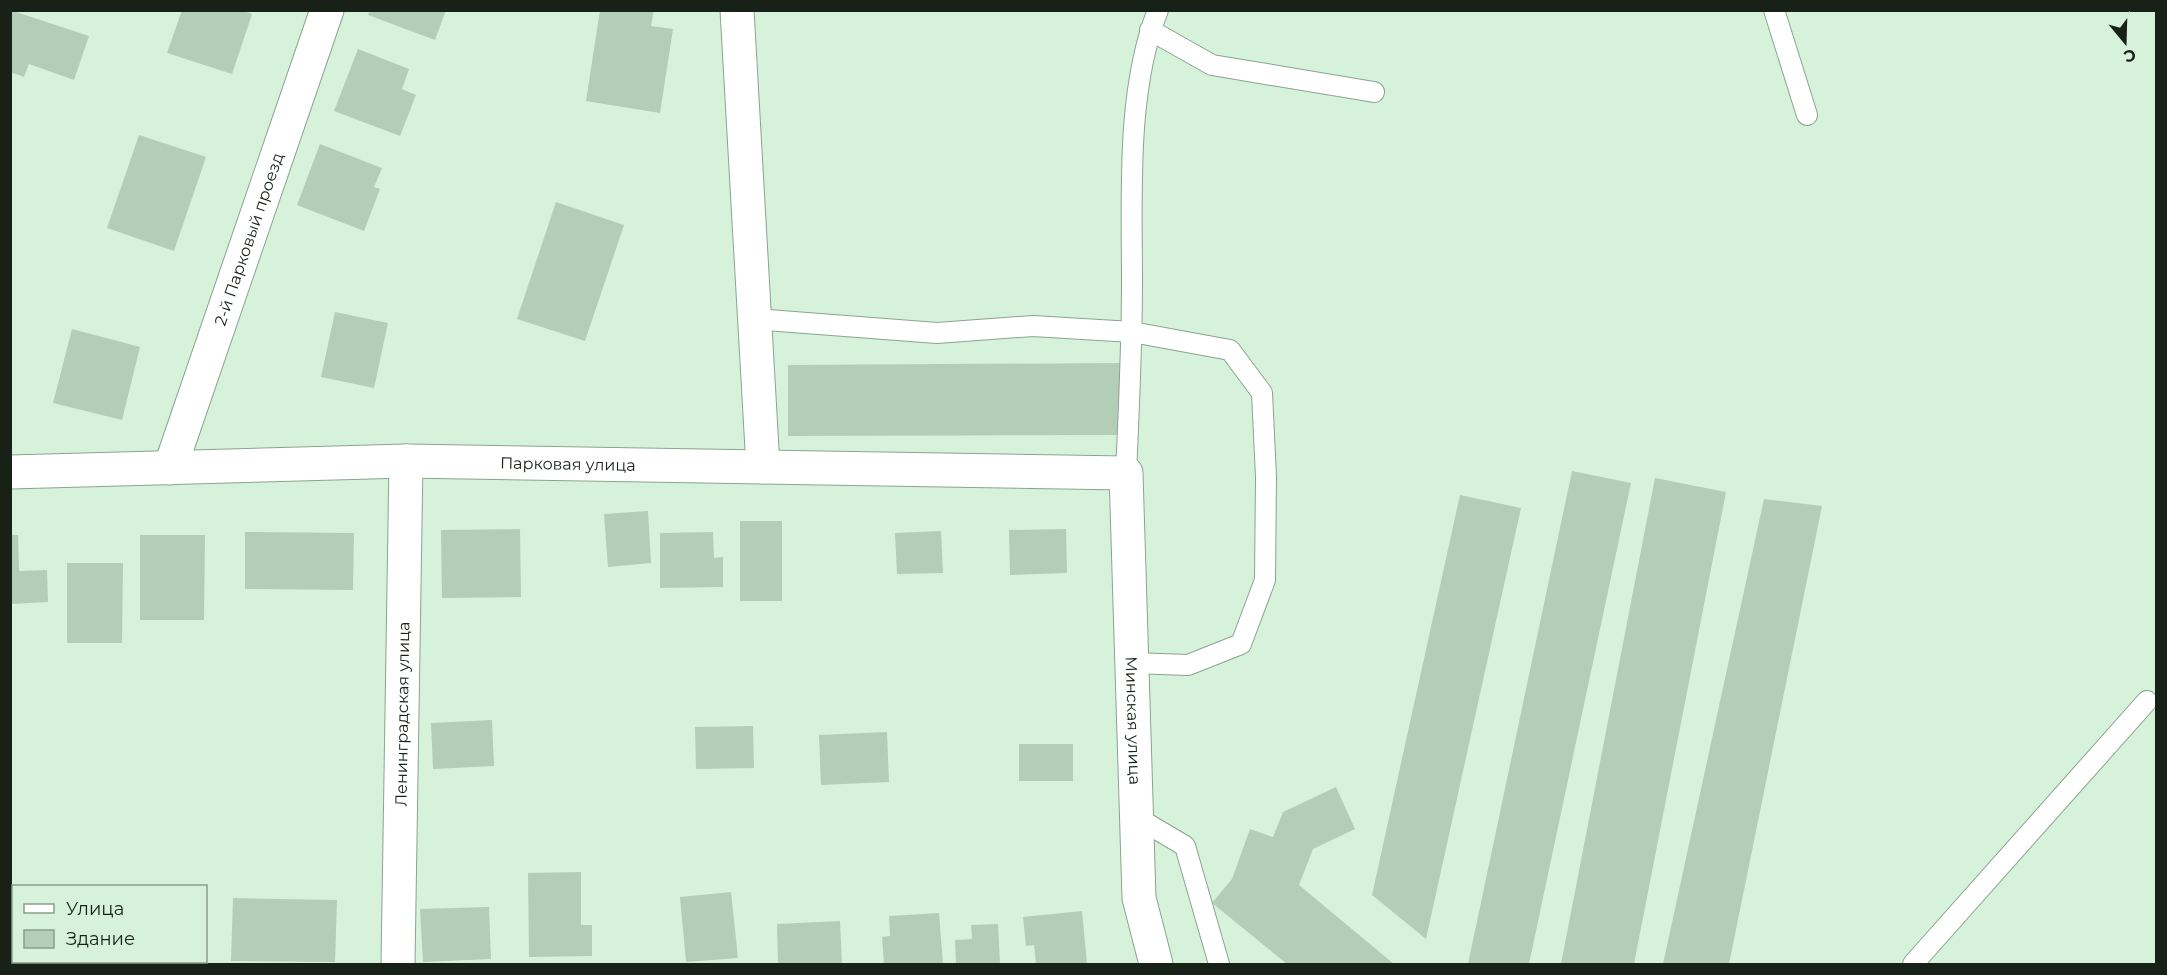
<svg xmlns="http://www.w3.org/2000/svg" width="2167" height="975" viewBox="0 0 2167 975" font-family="Montserrat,sans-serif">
  <rect width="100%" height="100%" fill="#d6f2da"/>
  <path fill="#b3ceb7" d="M10,10l79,26 -15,44 -45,-16 -5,13 -14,-5z
    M182,10h59l11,4 -20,60 -65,-21z
    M370,10h76l-11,30 -67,-25z
    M600,10h54l-3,16 22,3 -13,84 -74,-12z
    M358,49l51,20 -7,20 14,6 -16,41 -66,-25z
    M139,135l67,22 -32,94 -67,-23z
    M320,144l62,24 -8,19 6,2 -16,42 -67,-26z
    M556,202l68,23 -39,116 -68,-22z
    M335,312l53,11 -14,65 -53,-11z
    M72,329l68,18 -18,73 -69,-17z
    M1122,363v72l-334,1v-71z
    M1572,471l59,12 -102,481h-61z
    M1655,478l71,14 -92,472h-73z
    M1460,495l61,13 -95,431 -54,-44z
    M1764,499l58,7 -93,458h-66z
    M648,511l3,52 -43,4 -4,-53z
    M740,521h42v80h-42z
    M520,529l1,68 -79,1 -1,-68z
    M1066,529l1,44 -57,2 -1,-45z
    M941,531l2,42 -46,1 -2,-41z
    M245,532l109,1 -1,57 -108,-1z
    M713,532l1,26 9,-1v30l-63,1v-55z
    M10,535h8l1,36 28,-1 1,32 -38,2z
    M140,535h65l-1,85h-64z
    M67,563h56l-1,80h-55z
    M492,720l2,46 -61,3 -2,-46z
    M753,726l1,42 -58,1 -1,-42z
    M887,732l2,50 -68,3 -2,-50z
    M1019,744h54v37h-54z
    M1336,787l19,42 -42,20 -14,36 95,79h-107l-75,-61 20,-24 18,-50 23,8 10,-25z
    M581,872v53h11v31l-63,1 -1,-84z
    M731,892l7,66 -52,4 -6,-65z
    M233,898l104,2 -2,62 -104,-1z
    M489,907l2,52 -68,3 -3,-53z
    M1082,911l5,53h-51l-2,-19 -8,1 -3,-29z
    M10,912h4v47h-4z
    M939,913l4,51h-59l-2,-27 8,-1 -1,-20z
    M840,921l2,43h-64l-1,-40z
    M998,924l2,40h-44l-1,-24 17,-1 -1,-14z"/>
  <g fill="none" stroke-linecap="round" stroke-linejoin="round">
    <defs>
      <path id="service" d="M1774,10l33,105
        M1150,30l62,35 162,27
        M754,319l183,14 96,-7 99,6 98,18 32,43 4,84 -1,103 -24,64 -53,21 -56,-2
        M1126,473c3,-64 6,-127 6,-192 0,-85 -6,-191 26,-271
        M1136,817l49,29 34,118
        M1913,964l234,-263"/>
      <g id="minor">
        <path d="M737,10l26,457"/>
        <path id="s1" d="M170,468l157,-458"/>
        <path id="s2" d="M10,472l396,-11 720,12 13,425 17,66"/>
        <path id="s3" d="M398,964l8,-503"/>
      </g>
    </defs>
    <use href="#service" stroke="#8ba48e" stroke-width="22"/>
    <use href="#minor" stroke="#8ba48e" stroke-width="35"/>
    <use href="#service" stroke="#fff" stroke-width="20"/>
    <use href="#minor" stroke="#fff" stroke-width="33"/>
  </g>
  <g text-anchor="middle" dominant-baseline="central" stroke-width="4.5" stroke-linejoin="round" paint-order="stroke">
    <g font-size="16" fill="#172118" stroke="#d6f2da">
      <text stroke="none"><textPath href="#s1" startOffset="242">2-й Парковый проезд</textPath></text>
      <text stroke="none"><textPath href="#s2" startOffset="558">Парковая улица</textPath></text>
      <text stroke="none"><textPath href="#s3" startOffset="250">Ленинградская улица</textPath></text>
      <text stroke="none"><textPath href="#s2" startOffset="1364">Минская улица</textPath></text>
    </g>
  </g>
  <rect width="2167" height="975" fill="none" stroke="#172118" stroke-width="24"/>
  <rect x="12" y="885" width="195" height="78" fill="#d6f2da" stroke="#8a9e8c" stroke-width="1.5"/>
  <rect x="24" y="904" width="30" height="9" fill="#ffffff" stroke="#8a9e8c" stroke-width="1.5"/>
  <text x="66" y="915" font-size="18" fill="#172118">Улица</text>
  <rect x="24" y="930" width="30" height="18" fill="#b3ceb7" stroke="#8a9e8c" stroke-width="1.5"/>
  <text x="66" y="945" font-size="18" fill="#172118">Здание</text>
  <g transform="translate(2125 42) rotate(161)" stroke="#d6f2da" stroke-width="4.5" paint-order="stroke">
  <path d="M0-4.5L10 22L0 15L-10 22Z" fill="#172118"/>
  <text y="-9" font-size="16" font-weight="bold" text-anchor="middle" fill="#172118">С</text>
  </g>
</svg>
